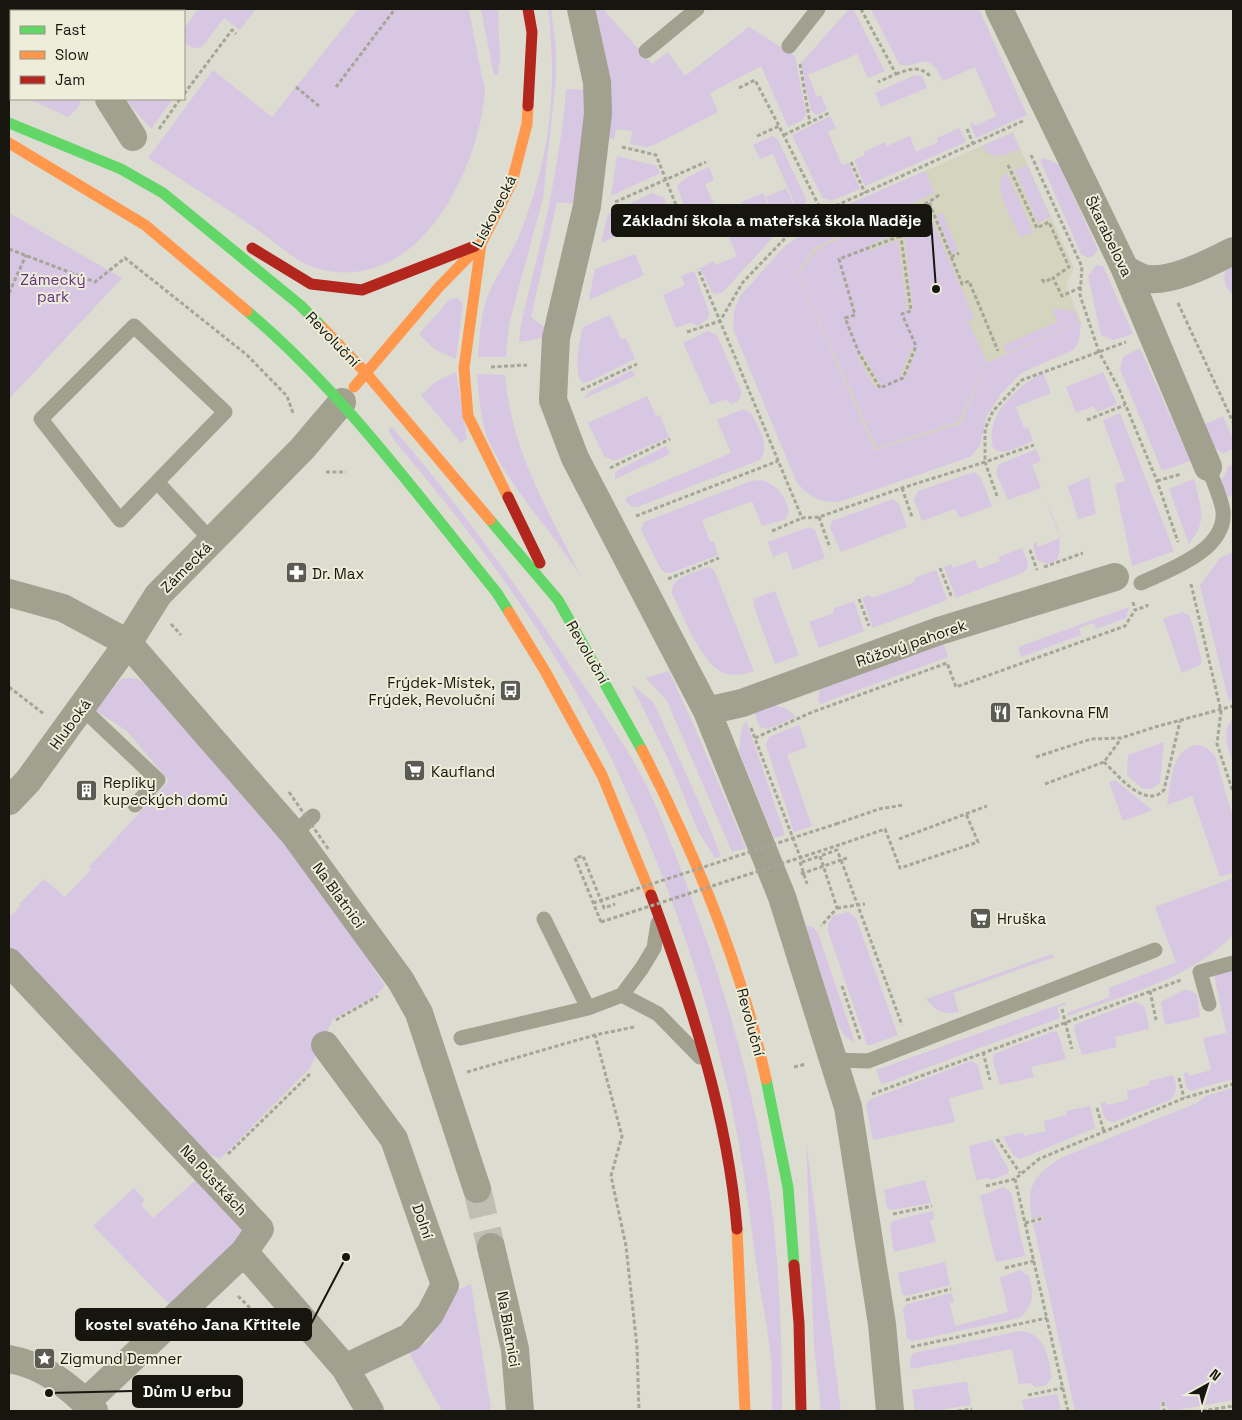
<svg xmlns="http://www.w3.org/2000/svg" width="1242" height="1420" viewBox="0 0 1242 1420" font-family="'Space Grotesk',sans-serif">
  <rect width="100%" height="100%" fill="#dcdcd0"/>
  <path fill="#d4d4bf" d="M1013,132l61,136 -8,17 15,37 -94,41 -27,61 -85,26 -78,-177 17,-25 119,-55 -8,-22z"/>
  <path fill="#d8c7e2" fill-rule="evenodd" d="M9,9h18l3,2h-19v80l-2,-1z
    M95,9h70l-1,2h-66z
    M198,9h58l-16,21 -16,-12 -22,29 -9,1 -7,-4 -2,-15z
    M358,9h111c4,20 7,39 11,59 2,8 5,18 5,26 -9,81 -67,200 -166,175 -22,-6 -39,-23 -57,-36 -37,-26 -76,-50 -114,-75l65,-88 59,47z
    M481,9h17l2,50 -2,16h-4z
    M548,9h3l5,40v30l-13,119 -34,126 -3,33h-28c2,-17 2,-37 7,-53 7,-24 25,-45 34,-68 31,-78 39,-145 29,-227z
    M594,9h9l49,55 16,-12 17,24 64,-49 46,29 11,58 -3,6 -15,7 -27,-61 -51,27 8,19 -62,32 -9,3 -17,-3 2,-13 -16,-2 -2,11 -5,-2 -2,-56z
    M849,9h4l32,62 -17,7 -11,-24 -49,21 9,22 4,-2 6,15 -10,5 -6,-4 -10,-48z
    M871,9h108l48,106 -51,23 -6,-14 3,-2 2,4 21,-10 -21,-49 -32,14c-17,-36 -24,-10 -44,-17z
    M915,75l7,1 5,12 -46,19 -6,-14z
    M566,89l19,1 2,42 -12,72 -18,-2 -26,115 15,11 1,9 -28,5 2,-18c19,-78 39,-155 45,-235z
    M29,99h52l-3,8 -10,10z
    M125,99h48l-22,30z
    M830,116l6,12 -8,4 14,33 7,-2 11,26 -29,12 -9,-4 -30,-62z
    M959,128l7,14 -101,44 -11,-26 11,-5 -1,-3 21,-10 2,4 23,-10 6,16 22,-10 -1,-4z
    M1012,133l8,16c-14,6 -29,13 -38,-3z
    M772,136l5,2 2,4 28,59 -9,10 -25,-57 -13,5 -7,-14z
    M617,156l40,10 3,7 -49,23z
    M1045,158l14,7 39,85 -5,6 -5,2 -7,-4 -41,-94z
    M1027,165l23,52 -12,6 -23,-53z
    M709,167l5,13 -9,4 10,23 -24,11 -3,-7 -2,1 -9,-26 7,-7z
    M925,171l9,22 -120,55 -17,25 78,177 85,-26 27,-61 94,-41 -2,20 -6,8 -52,23 -20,21 -15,23 -6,29 -10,11 -131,45c-19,1 -32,-6 -43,-21l-63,-152 1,-17 6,-16 43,-48 47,-36z
    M1007,173l26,59 -13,5c-6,-14 -32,-56 -13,-64z
    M786,188l11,23 -20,14 -11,-28z
    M652,193l12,5 11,27 -14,5 -6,-12 -54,25 7,-29z
    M763,193l13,33v8l-53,58 -8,2 -4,-3 -11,-23 14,-7 2,4 21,-9 -17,-39 23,-11 -1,-4z
    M942,212l16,38 -6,3 -16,-38z
    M9,213l113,65 -113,121z
    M891,214l6,20 -30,12 2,5 29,-11 9,70 6,-2 -8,-70 5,-12 19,-12 45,104 -6,3 19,41 -29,60 -81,26 -79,-174 18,-24zM912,347l4,5 -9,22 -7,3zM862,353l18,31v1l-5,2 -18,-31z
    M635,254l9,21 -55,25 6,-31z
    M1233,261v34c-12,-11 -11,-23 0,-34z
    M1096,265l7,1 30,68 -20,6 -12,-5 -13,-59z
    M694,271l15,41v6l-11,8 -7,-4 -15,6 -13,-33 22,-10 -4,-9z
    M458,298l5,6 -7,55 -22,-10 -15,-15 31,-35z
    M1052,309l23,2 4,11 -72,31 -3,-8 53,-23z
    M610,315l11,24 5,-1 9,21 -47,23 -5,1c-11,-10 -3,-43 0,-56z
    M708,331l9,4 24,56c1,7 -3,12 -10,13l-5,-5 -15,6 -28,-62z
    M1140,348l50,113 -28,10 -42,-102 3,-12z
    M632,370l3,6 -52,23 6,-7z
    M456,372l11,67 -6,4 -40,-48 16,-14z
    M1103,372l14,32 -20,8 -3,-6 -18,7 -10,-26z
    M1043,373l8,20 -35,14 8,21 4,-1 5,14c-13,5 -29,16 -40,7 -9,-32 24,-62 50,-75z
    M477,374l28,1c6,77 44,136 77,204 -29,-48 -71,-88 -94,-140 -8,-20 -9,-44 -11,-65z
    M647,396l9,20 4,-1 9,22 -55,24 -10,-5 -16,-33z
    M743,409l8,4c7,15 20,32 9,47l-123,47c-6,1 -10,-3 -12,-9l106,-45 -14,-33z
    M1120,413l54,138 -42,15 -17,-82 10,-3 -22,-61z
    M1223,416l10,23 -1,10 -9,5 -9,-7 -11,-22z
    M389,427l4,1c67,78 122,155 179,240 25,38 53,74 73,115 18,36 31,74 45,111 38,102 67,207 82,316 8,67 10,134 10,201h-10c0,-17 0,-35 -1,-53 -3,-30 -10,-60 -14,-89 -9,-67 -17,-134 -34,-200 -25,-105 -63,-208 -109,-305 -55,-115 -136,-225 -218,-321l-7,-11z
    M666,446l4,8 -55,25v-6l3,-3z
    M1036,449l5,12 -9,4 9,23 -33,12 -12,-27 2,-8z
    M1233,464v31l-6,2 -5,-17 6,-13z
    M974,472l6,4 12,30 -32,12 -5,-9 -33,12 -8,-21 4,-9z
    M1089,477l7,37 -18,5 -10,-33z
    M1194,479c6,28 15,40 -5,65l-20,-55z
    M761,480c16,4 24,16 28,31l-3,8 -24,7 -10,-25 -50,19 8,22 4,-1 4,14 -47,18h-6l-5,-5 -19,-38 3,-8 107,-41z
    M1045,498c9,22 20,39 12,62l-10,4 -10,-4 -4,-16 3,-2 2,5 22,-9z
    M893,499l6,5 8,23 -66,25 -11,-24 2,-7z
    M809,527l6,3 10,28 -32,12 -6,-19 -14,6 -5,-15z
    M1022,548l6,15 -1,6 -5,4 -66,25 -12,-31 7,-3 2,4 22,-8 4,9 21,-8 -1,-4z
    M1233,552v147l-4,2 -29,-116 21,-28z
    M708,567l6,3 3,7 37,94c-9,3 -17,5 -27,3 -25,-6 -44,-59 -55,-81 -1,-17 23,-20 36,-26z
    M936,570l11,30 -74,28 -11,-30 8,-3 2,3 43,-16 -1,-4z
    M775,591l24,64 -24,9 -22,-60 2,-1 -2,-4z
    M854,601l10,30 -45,17 -10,-26 25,-9 -1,-4z
    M1129,607l-3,11 -30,11 -2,-6 -15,5 2,7 -60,22 -3,-10z
    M1182,612l8,4 12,45 -2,4 -18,8 -19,-54z
    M942,639l6,18 -128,47 -2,-5 2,-11z
    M669,671l22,48 55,129 -14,4 -65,-151 -21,-23z
    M130,678l8,1 17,10 122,144 58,75 50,78 -12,11 -40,22 -23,49 -90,91 -14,-6 -187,-193 -10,-16v-26l11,-12 -1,-2 25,-25 21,18 26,-27 -2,-3 80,-86 -42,-50 -32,-21 26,-31z
    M631,684l23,19 51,113 16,40 -6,2 -17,-27 -27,-66z
    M774,705l13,4 9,8 -28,12 -8,-2 -6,-16z
    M1233,718v46c-5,-16 -12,-32 0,-46z
    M746,720l39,115 -11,3 -35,-87 2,-20z
    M799,725l8,22 -20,8 25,71 -18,6 -28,-87 3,-8z
    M1164,742l-4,41 -9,6 -9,-1 -15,-13 1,-20z
    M1199,745l9,4 7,7 18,62v55l-13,4 -28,-81 -25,9c4,-20 4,-60 32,-60z
    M1115,780l37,30 -29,11 -14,-39z
    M1233,878v57c-43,44 -109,60 -165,81l-1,-3 43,-16 -1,-9 67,-26 -21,-55z
    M848,912l8,6 42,117 -27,10h-4l-39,-114v-7l5,-8z
    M806,926l7,1 5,6 37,110 -11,-8 -7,-11z
    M1052,954l2,3 -101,36 6,19c-14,4 -24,-1 -33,-13z
    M1233,968v111l-43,12 -4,-5 -2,-13 4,-1 1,4 22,-6 -8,-32 23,-5 -12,-59z
    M1186,989l11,5 3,23 -35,8 -4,-23z
    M1066,1002l1,2 -10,3 3,11 -177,66 -3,-3 -4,-11z
    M1135,1002l10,5 4,22 -34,8 2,10 -35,8 -8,-26 2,-5z
    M1054,1031l4,2 8,26 -35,8 3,10 -34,8 -7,-24 1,-7z
    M971,1061l7,4 5,24 -34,9 6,24 -82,18 -7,-35 3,-5z
    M1173,1075c4,10 5,18 -3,25l-56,22c-12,-1 -11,-11 -13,-19l4,-1 2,3 21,-5 -1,-9 22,-6v-4z
    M1233,1088v312l-61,11 -5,-3 -2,-7 -4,1 -1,9h-85l-42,-188 10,-2 1,-5 -12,3c-7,-34 4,-46 31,-62l134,-54 9,-7z
    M1090,1106l5,22 -75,31 -6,-3 -11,-19 20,-5 1,4 22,-5 -2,-10 23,-6 -1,-4z
    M806,1140l35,271h-20l-7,-65z
    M992,1140l17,30 -2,4 -16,6 -3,-2 -12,2 -7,-34z
    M197,1179l47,53 -36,42 -39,30 -76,-78 41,-38 11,12 -4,5 12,13z
    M925,1180l6,23 -39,7 -5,-2 -3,-18z
    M1003,1187l8,5 14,64 -29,6 -16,-66z
    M933,1211l1,8 -4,1 6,22 -42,10 -4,-25 2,-6z
    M945,1262l5,23 -44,11 -4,-2 -4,-21z
    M1020,1270l9,6c5,16 5,31 -10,42l-107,23 -5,-3 -4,-29 4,-5 45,-11 2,9 -4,1 5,23 53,-14 -8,-34z
    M471,1284l20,125 -1,2h-48l-33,-58 20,-12 22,-48z
    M1021,1331c25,3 27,26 31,46l-7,9 -10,1 -5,-4 -11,1 -7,-35 -101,20 -1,-11 4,-5z
    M963,1382h4l4,23 -39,6 -17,-1 -3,-20z
    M1057,1394l4,17h-37l-2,-11z"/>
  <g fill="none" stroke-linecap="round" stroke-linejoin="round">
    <path stroke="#bebeb3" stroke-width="28" stroke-dasharray="28 14" stroke-linecap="butt" d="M477,1189l14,58"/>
    <path stroke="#a5a598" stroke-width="3" stroke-dasharray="4 2.5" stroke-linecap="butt" d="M861,9l35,65 -18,8
      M800,64l10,59
      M896,74c14,-5 24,-9 35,3
      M296,87l23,19
      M336,87l59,-78
      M739,88l16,-8 24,46
      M184,94l48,-64 4,4
      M1023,121l-201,91 -31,20 -48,50 -23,39 82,197 17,-1 83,-29 83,-26v-33l8,-18 29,-31 104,-38
      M159,129l21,-30
      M967,129l6,15
      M784,135l45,-22
      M757,136l22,-10 43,86
      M622,147l34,8 24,60
      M1031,155l51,112 -2,28 19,57 20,37 38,92 21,61
      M851,162l14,31
      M1008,165l29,63 12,-6 20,45 -16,11 9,18 19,-9
      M939,195l-10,7 32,79 1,3 7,-3 29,70
      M615,202l91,-40
      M900,236l-61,23 16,56 -10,3 14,35 21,35 23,-10 13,-32 -14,-32 9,-3 -13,-96 31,-13
      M9,249l86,33 30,-24 122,97 40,41 6,17 -1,2
      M951,257l8,-4
      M1042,279l2,3 9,-4
      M9,293l17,-38
      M1178,303l55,119
      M687,332l33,-11 -22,-52
      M491,367l36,-2
      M581,390l56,-26
      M1087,420l38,-15
      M610,468l60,-29
      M326,472h20
      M1157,481l24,-7
      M902,488l10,29
      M997,496l-12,-34 49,-17
      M636,516l142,-55
      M819,517l11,31
      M772,531l30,-13
      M1030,550l7,20
      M1044,567l39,-14
      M940,568l12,30
      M668,579l51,-21
      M1191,584l30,127 -4,33 16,48
      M859,599l10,27
      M1133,602l2,8 12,-4v-2
      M171,624l10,11
      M9,687l35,27
      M751,728l51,134 18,-6 17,52 -16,18
      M755,738l55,-25 137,-50 9,24 169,-61 10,-16
      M1036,757l55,-18 30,-1 34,-11 78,-21
      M1104,762c14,13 41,48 60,28l16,-69
      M1045,784l59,-22 17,-23
      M836,824l43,-15 24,-4
      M899,839l88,-33
      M842,844l43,-15 15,39 78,-26 -12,-28
      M847,858l-6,2 61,165
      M801,874l40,-14 -4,-10 -17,6
      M837,908l28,-4
      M601,922l-26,-64 8,-2 21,52 11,-4
      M842,986l18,53
      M1150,991l6,29
      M1062,1009l10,40
      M336,1020l42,-24
      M634,1027l-39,8 27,101 -11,40 15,70 11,101 2,64
      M983,1052l7,28
      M794,1067l12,-3
      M467,1072l128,-37
      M1179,1078l5,20
      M872,1094l309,-114
      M1097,1108l7,24
      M997,1139l23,34
      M228,1154l83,-81
      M986,1186l29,-7
      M893,1214l39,-8
      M1025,1223l19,-5
      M1005,1268l29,-7
      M238,1296l38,38
      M906,1300l45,-11
      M911,1347l136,-29
      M1028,1395l35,-7
      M1163,1402l1,9
      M958,1411l14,-2
      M1068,1411l-53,-232 24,-20 145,-61 49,-14
      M1202,1411l31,-5"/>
    <path stroke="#a2a190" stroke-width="15" d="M789,46l29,-37
      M646,51l51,-42
      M157,482l68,-70 -91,-86 -93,93 79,101 37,-38 55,59
      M1141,583c28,-13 86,-33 82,-72 -2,-14 -10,-30 -15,-44
      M82,708l76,72 -23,25
      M294,834l19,-18
      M544,919l44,89
      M622,995l36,19 42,43
      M1209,1004l-9,-32 33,-9
      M461,1038l127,-30 34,-13 20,-27 12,-20 4,-25
      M834,1060l34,1 287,-111"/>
    <path stroke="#a2a190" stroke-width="28" d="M41,9l2,2
      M581,9l16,73 1,32 -11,92 -31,132 -3,62 22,58 132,253 75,186 66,210 34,217 8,87
      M999,9l126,260 83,198
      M109,99l24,38
      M1125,269c6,3 12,7 18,9 25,7 68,-16 90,-27
      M9,593l54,15 65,35 30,-48 144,-146 40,-47
      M707,711l35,-8 197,-72 176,-54
      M9,801l19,-20 100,-138 166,191 107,147 18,32 58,176
      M9,962l251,267 -16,23 101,116 25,43
      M325,1045l69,94 51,146 -15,29 -20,23 -65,31
      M491,1247l24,102 5,62
      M9,1359c35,6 60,27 85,52
      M85,1403l159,-151"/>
    <path stroke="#63d668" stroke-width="11" d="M9,123l112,46 42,24 137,112 22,22
      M247,311c96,81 171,185 250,282l12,19
      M490,520l68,80 84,150
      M766,1079l22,108 6,78"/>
    <path stroke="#ff974d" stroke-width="11" d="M9,143l136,82 102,86
      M481,244l-17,124 4,48 40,81
      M322,327l44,46 124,147
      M354,387l85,-100 42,-43 31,-62 15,-58 1,-18
      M509,612l36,59 57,104 49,120
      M642,750c54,105 99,214 124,329
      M737,1229l8,182"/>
    <path stroke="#b3261e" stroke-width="11" d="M528,106l4,-74 -4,-23
      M252,248l59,36 51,6 113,-44
      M508,497l32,66
      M651,895c39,105 77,221 86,334
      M794,1265l5,58 2,88"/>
    <path stroke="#a5a598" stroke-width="3" stroke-dasharray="4 2.5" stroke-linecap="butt" d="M289,792l40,58
      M800,862l7,22
      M593,903l243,-79
      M601,922l241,-78"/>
  </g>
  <defs>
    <symbol id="pharmacy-square" viewBox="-11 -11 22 22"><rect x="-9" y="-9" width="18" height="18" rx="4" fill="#5b5b53" stroke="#ededd9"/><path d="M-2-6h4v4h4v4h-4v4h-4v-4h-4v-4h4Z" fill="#fff"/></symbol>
    <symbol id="bus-square" viewBox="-11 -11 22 22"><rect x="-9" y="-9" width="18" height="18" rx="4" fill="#5b5b53" stroke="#ededd9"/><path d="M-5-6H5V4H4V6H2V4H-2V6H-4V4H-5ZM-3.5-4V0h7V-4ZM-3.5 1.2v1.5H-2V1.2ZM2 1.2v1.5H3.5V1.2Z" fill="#fff"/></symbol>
    <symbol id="restaurant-square" viewBox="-11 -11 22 22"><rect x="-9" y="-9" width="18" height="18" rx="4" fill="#5b5b53" stroke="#ededd9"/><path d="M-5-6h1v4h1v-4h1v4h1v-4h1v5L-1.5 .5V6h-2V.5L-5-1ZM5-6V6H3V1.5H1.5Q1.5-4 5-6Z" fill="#fff"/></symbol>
    <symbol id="supermarket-square" viewBox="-11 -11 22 22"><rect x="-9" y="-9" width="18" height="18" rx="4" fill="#5b5b53" stroke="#ededd9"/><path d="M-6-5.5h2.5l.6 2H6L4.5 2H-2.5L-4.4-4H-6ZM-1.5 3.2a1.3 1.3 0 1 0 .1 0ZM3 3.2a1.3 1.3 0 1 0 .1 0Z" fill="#fff"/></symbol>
    <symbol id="building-square" viewBox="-11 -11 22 22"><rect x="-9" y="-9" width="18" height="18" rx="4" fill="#5b5b53" stroke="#ededd9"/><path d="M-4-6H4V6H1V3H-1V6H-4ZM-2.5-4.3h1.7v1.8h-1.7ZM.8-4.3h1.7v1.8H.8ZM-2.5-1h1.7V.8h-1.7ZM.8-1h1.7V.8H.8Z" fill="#fff"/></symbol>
    <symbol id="sight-square" viewBox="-11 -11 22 22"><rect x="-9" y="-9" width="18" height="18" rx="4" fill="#5b5b53" stroke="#ededd9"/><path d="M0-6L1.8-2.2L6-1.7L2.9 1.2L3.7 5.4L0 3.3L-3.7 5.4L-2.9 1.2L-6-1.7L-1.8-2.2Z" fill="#fff"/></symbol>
  </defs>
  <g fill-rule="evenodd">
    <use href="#pharmacy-square" x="284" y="560" width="25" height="25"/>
    <use href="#bus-square" x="498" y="678" width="25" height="25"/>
    <use href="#restaurant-square" x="988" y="700" width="25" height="25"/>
    <use href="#supermarket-square" x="402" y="758" width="25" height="25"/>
    <use href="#building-square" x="74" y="778" width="25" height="25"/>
    <use href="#supermarket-square" x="968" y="906" width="25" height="25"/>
    <use href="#sight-square" x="32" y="1346" width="25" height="25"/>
  </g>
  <g text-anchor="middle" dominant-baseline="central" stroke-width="4" stroke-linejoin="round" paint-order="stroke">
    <g font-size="15" fill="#16160f" stroke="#ededd9">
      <text transform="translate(494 211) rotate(-63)">Lískovecká</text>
      <text transform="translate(1109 236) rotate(64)">Škarabelova</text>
      <text transform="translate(333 339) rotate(46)">Revoluční</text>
      <text transform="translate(186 567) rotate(-45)">Zámecká</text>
      <text transform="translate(911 643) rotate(-19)">Růžový pahorek</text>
      <text transform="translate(588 652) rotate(60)">Revoluční</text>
      <text transform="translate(70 724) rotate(-54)">Hluboká</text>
      <text transform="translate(339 895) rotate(54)">Na Blatnici</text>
      <text transform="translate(751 1022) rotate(75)">Revoluční</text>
      <text transform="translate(214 1180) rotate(47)">Na Půstkách</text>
      <text transform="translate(423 1221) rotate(71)">Dolní</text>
      <text transform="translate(509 1329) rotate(80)">Na Blatnici</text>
    </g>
    <g font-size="15" fill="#623283" stroke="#ededd9">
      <text x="53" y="279">Zámecký<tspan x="53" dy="17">park</tspan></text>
    </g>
    <g font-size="15" fill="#16160f" stroke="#ededd9" text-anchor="start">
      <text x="312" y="573">Dr. Max</text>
      <text x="495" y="682" text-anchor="end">Frýdek-Místek,<tspan x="495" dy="17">Frýdek, Revoluční</tspan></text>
      <text x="1016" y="712">Tankovna FM</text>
      <text x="431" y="771">Kaufland</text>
      <text x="103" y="782">Repliky<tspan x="103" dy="17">kupeckých domů</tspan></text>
      <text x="997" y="918">Hruška</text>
      <text x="60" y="1358">Zigmund Demner</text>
    </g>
  </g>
  <path fill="none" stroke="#16160f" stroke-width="2" d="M936 289L931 221M346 1257L311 1324M49 1393L133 1391"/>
  <g fill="#16160f" stroke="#ededd9" stroke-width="2">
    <circle cx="936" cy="289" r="5"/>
    <circle cx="346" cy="1257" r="5"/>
    <circle cx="49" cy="1393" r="5"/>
  </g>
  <g fill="#16160f" stroke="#16160f" stroke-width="2">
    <rect x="612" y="205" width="319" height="31" rx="5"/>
    <rect x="76" y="1309" width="235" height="31" rx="5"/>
    <rect x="133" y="1376" width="109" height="31" rx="5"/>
  </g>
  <g font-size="16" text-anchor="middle" font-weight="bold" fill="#fff">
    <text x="772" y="226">Základní škola a mateřská škola Naděje</text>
    <text x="193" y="1330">kostel svatého Jana Křtitele</text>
    <text x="187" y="1397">Dům U erbu</text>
  </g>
  <rect width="1242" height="1420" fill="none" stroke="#16160f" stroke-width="20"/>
  <rect x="10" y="10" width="175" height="90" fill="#ededd9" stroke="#979788"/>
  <rect x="20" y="26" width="25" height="8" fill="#63d668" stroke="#979788"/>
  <text x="55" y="35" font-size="15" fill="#16160f">Fast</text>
  <rect x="20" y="51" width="25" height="8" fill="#ff974d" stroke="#979788"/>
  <text x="55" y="60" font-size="15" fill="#16160f">Slow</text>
  <rect x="20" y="76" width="25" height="8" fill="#b3261e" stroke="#979788"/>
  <text x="55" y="85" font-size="15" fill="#16160f">Jam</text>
  <g transform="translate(1207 1385) rotate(39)" stroke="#ededd9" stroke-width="4" paint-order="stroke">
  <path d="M0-4L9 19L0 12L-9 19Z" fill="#16160f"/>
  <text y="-8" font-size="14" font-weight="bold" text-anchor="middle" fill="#16160f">N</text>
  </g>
</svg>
